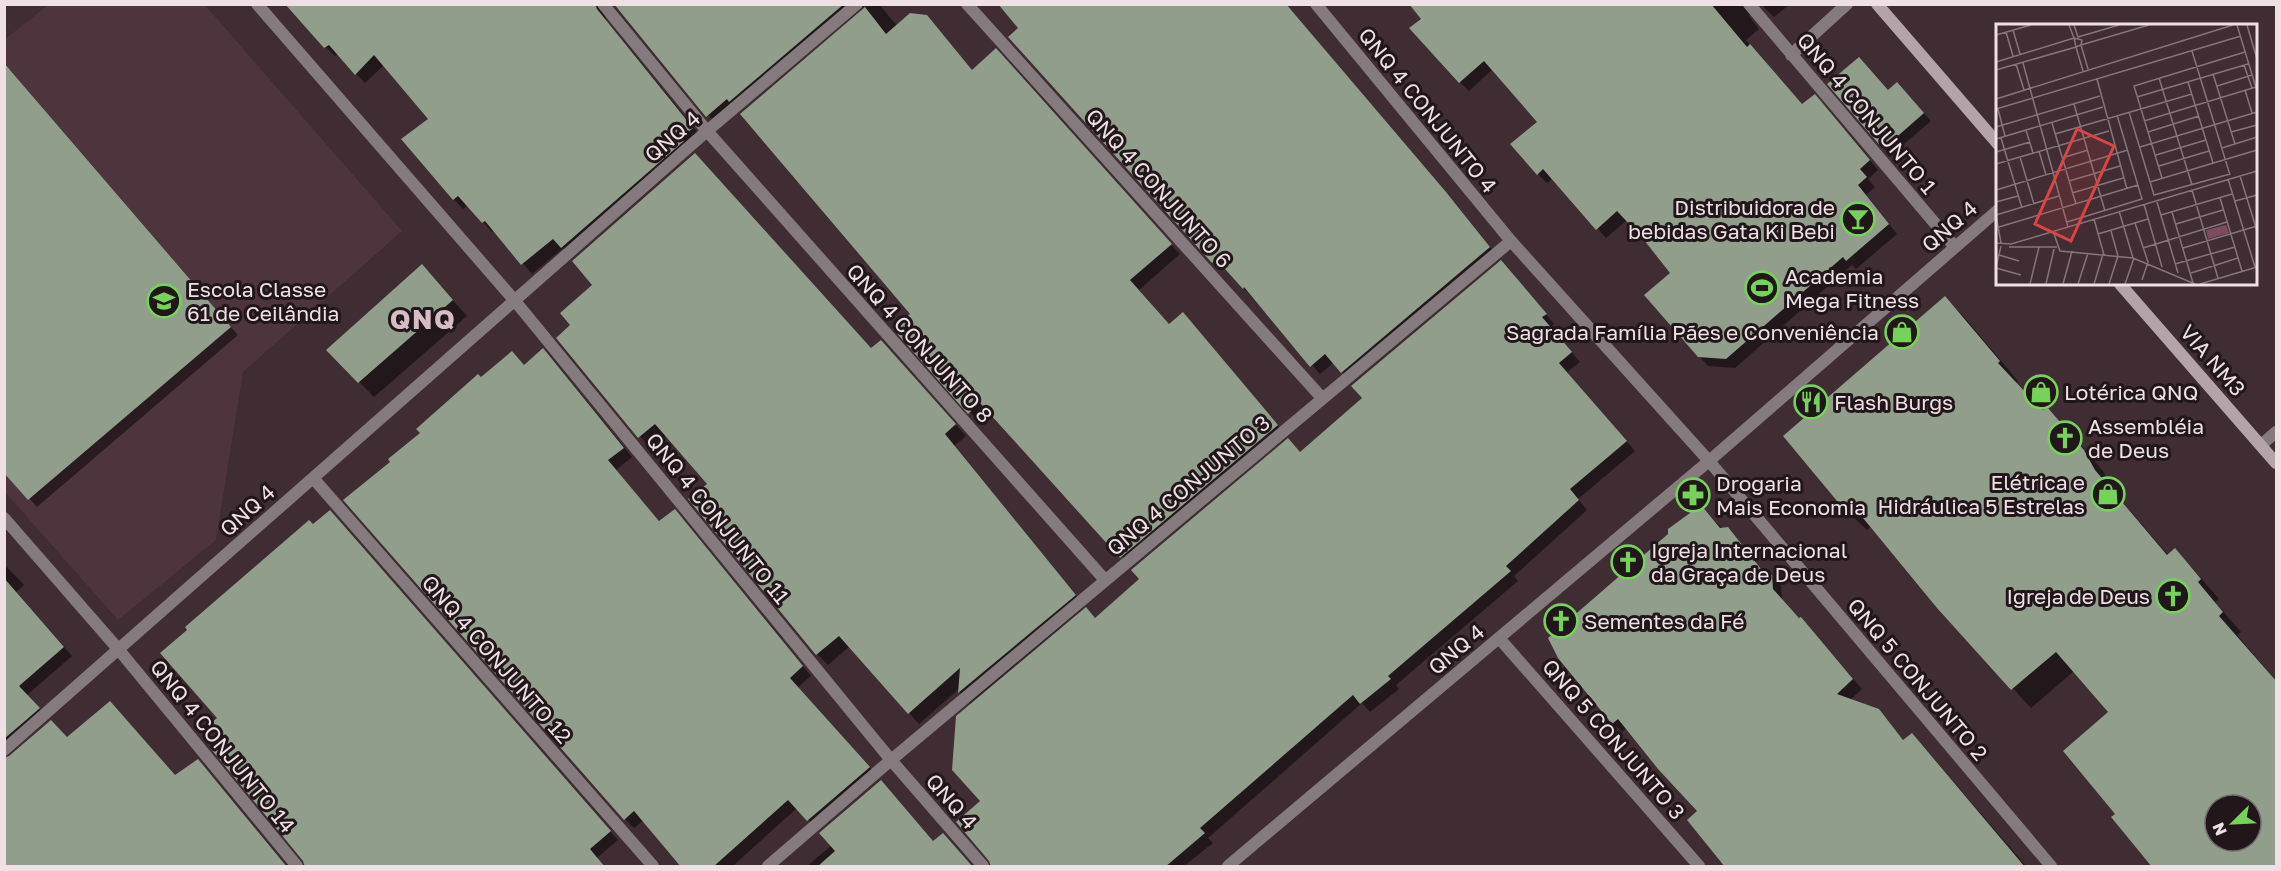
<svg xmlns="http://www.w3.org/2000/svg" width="2281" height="871" viewBox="0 0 2281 871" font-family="'Golos Text',sans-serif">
  <rect width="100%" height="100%" fill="#402c33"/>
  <path fill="#4e343d" d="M48,5h157l197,226 -159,141 -27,168 -98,80 -113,-128 -1,-452z"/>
  <path fill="#0007" fill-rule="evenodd" d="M296,4h583l18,22 29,-10 47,55 32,-11 175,194 -41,36 31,36 23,-2 93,112 -155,130 -141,-154 -11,10 -9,-10 -58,-97 -48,-304 2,-6 -149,120 -101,-120 -8,1 -4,6 2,8 96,118 -130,119 -9,-9 -31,26 -38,-44 -2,2 -24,-27 -5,4 -9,-10 -51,-59 27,-21 -46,-54 -19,18 -27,-29 -3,2 -9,-9z
    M1285,4l170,199 43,54 -148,124 -16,-19 -14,12 -95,-107 -4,4 -8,-9z
    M1411,4h379l-16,13 -12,-12 -9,1 -4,10 10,13 -13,11 57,66 21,-1 54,65 -10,9 7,8 -9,8 31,39 -41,35 -4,-4 -117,103 -27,-2 -9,-10 -27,-83 -45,-53 -21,18 -53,-60 -6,5 -9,-9 -26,-30 27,-22 -46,-53 -24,22 -9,-9 -36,-63z
    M12,72l226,263 -201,172 -33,-37z
    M1904,91l27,30 -40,34 -7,-7 4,-56z
    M422,266l45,50 -93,81 -46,-47z
    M1510,271l44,53 -4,3 30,35 -13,10 68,79 -57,48 9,11 -73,66 4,5 -122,104 3,4 -29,23 -8,-9 -154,135 5,5 -29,23h-192l-10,-65 114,-182 205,-166z
    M1945,298l19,19 54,64 -2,2 26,28 5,-1 20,19 36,42 10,20 56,65 6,-6 18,19 26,30 -4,3 26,30 -4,3 39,46v185l-159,-52 -7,-102 -36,-41 -43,37 -93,-101 -66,-81 -5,4 -19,-18zM2215,805h36v36h-36z
    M558,338l333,14 75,84 -12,10 131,160 -115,97 -10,-10v-5l-41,36 -69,-78 -22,19 -11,-11 -127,-155 19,-14 -43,-50 -17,12z
    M552,359l80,98 -16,13 44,52 24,-2 127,156 -13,11 80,90 -60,52 -21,-21 -62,56 1,2h-53l-39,-46 -10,8 -9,-9 -232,-356 88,-84z
    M1711,517l56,59h4l10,10 1,14 28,29 52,60 -12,11 28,10 26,31 17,3 105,122h-297l-30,-55 -72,-83 -5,4 -9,-9z
    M339,521l279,319 -21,18 -292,2 -78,-120 -8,-22 94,-192z
    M4,564l20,21 -8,7 56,64 -45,39 20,22 -41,36 -1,5 62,-20 109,39 -172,89z
    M934,842l38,24h-165l25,-21z"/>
  <path fill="#909e8b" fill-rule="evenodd" d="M285,4h310l2,5 96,119 -12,10 3,3 -123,107 -8,-9 -32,26 -36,-44 -3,2 -24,-27 -5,4 -52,-61 27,-20 -54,-64 -19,20 -26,-30 -5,3z
    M614,4h230l-115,98 -2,-3 -21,18z
    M998,4h288l160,188 44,55 -149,126 -16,-19 -15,13 -66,-80 -1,2 -27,-30 -4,4 -204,-226 10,-9z
    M1409,4h302l36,43 3,-3 52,60 13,-10 55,66 -10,9 7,8 -9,8 31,39 -43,37 -3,-4 -117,102 -28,-2 -54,-62 26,-22 -26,-33 -27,-29 -21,19 -53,-61 -6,6 -27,-31 27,-22 -53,-61 -25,22 -50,-55 12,-9z
    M865,7l21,27 24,-21 17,2 45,55 24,-22 176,196 -42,36 39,44 14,-12 95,113 -158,133 -140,-155 -12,11 -75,-85 17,-15 -170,-200z
    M1859,57l29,33 9,-8 27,31 -41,36 -56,-65z
    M4,63l227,264 -203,173 -24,-27z
    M695,153l176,195 10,-8 75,84 -11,10 131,161 -118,98 2,-25 -52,46 -69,-78 -23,19 -128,-156 19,-15 -52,-60 -17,14 -82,-100 14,-13 -10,-12 32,-28 -20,-24z
    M1501,260l46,54 -5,3 30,35 -13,11 68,78 -57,48 9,11 -73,66 5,5 -123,105 3,3 -31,25 -7,-9 -153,133 5,5 -40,34h-174l-2,-6 -33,-39 24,-21 -28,-31 4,-54 130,-109 9,11 44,-39 -8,-9 157,-132 12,14 62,-54 -11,-12z
    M422,264l31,36 -95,83 -32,-33z
    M1945,296l55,65 -2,2 44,47 6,-2 36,42 11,20 72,85 8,-7 26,31 -3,3 25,30 -4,4 58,66v185h-125l-41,-50 4,-3 -52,-63 45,-39 -52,-60 -45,38 -74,-82 -83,-101 -7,6 -64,-77zM2215,805h36v36h-36z
    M543,348l81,100 -16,12 51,61 16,-12 128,157 -13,12 80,89 -63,54 -19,-21 -75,67h-32l-47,-56 -10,9 -281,-320 47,-38 -2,-3 32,-26 -4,-4 62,-55 3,3 31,-26 12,14z
    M1701,505l19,23 8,-1 37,47 7,1 1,14 26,29 2,-1 52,62 -16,15 42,15 24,31 9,-7 113,134h-300l-38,-47 10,-9 -39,-42 -40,-50 -6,5 -54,-66 -10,-20 120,-104v-5z
    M330,510l281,321 -21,18 15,18h-300l-2,-6 -92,-112 13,-10 -13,-16 6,-5 -57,-65 27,-23 -2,-3 124,-107 4,4z
    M4,578l60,69 -45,39 21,22 -36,31z
    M110,701l65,74 23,-16 89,108h-283v-109l5,-2 42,-36 16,17z
    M881,780l52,61 10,-8 30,34h-156l18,-16 -16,-18z"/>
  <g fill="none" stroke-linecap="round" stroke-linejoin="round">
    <path stroke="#857a7e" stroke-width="12" d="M257,4l258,297 376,459 92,106
      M603,4l104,127 398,449
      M967,4l355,394
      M1316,4l195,237 198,220 342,405
      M1749,4l206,243
      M1791,55l56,-51
      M313,478l340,388
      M4,518l115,132 178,216
      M1499,638l200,228
      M4,750l703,-619 150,-127
      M768,866l123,-106 620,-519
      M1228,866l481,-405 289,-251"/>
    <path stroke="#857a7e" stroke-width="12" d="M2261,445l15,-13"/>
    <path stroke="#b4a3a8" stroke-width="12" d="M1877,4l121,140
      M2120,284l156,179"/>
  </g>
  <defs>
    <symbol id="bar-ring" viewBox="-11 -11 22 22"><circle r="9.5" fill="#21171a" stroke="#77d259" stroke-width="1.5"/><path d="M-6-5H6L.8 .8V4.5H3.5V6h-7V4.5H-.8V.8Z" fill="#77d259"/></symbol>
    <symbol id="stadium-ring" viewBox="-11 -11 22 22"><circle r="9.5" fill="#21171a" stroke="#77d259" stroke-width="1.5"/><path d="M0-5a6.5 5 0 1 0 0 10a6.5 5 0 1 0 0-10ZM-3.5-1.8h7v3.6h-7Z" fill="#77d259"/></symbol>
    <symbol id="school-ring" viewBox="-11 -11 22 22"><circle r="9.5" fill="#21171a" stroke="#77d259" stroke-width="1.5"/><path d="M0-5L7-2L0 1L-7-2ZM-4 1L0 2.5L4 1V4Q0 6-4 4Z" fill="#77d259"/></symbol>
    <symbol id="shop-ring" viewBox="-11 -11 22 22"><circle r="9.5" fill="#21171a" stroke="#77d259" stroke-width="1.5"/><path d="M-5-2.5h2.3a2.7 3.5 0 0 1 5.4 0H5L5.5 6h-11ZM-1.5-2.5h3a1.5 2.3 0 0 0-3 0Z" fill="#77d259"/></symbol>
    <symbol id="restaurant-ring" viewBox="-11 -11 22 22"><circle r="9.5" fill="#21171a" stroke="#77d259" stroke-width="1.5"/><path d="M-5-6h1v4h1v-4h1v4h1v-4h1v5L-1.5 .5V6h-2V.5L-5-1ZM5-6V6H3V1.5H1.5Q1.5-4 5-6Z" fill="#77d259"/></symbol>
    <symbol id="church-ring" viewBox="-11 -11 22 22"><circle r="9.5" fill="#21171a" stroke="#77d259" stroke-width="1.5"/><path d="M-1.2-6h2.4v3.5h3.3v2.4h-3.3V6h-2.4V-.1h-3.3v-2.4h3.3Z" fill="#77d259"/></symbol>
    <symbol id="pharmacy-ring" viewBox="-11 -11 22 22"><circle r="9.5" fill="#21171a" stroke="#77d259" stroke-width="1.5"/><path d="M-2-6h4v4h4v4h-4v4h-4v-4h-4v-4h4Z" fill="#77d259"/></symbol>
  </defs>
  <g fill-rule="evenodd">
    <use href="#bar-ring" x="1839" y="200" width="38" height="38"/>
    <use href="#stadium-ring" x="1743" y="269" width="38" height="38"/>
    <use href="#school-ring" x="145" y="282" width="38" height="38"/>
    <use href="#shop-ring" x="1883" y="313" width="38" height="38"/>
    <use href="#shop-ring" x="2022" y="373" width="38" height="38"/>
    <use href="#restaurant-ring" x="1792" y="383" width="38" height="38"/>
    <use href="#church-ring" x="2046" y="419" width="38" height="38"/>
    <use href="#shop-ring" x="2089" y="475" width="38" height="38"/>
    <use href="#pharmacy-ring" x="1674" y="476" width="38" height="38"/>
    <use href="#church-ring" x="1609" y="543" width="38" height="38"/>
    <use href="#church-ring" x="2154" y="577" width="38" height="38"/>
    <use href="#church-ring" x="1542" y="602" width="38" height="38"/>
  </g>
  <g text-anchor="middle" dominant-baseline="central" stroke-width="6" stroke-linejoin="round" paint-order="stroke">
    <g font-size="21" fill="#eee0e4" stroke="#21171a">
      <text transform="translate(1428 110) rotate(51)">QNQ 4 CONJUNTO 4</text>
      <text transform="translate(1867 113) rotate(50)">QNQ 4 CONJUNTO 1</text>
      <text transform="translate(672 136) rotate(-41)">QNQ 4</text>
      <text transform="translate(1159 188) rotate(48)">QNQ 4 CONJUNTO 6</text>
      <text transform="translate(1949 226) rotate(-41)">QNQ 4</text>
      <text transform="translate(920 343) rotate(48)">QNQ 4 CONJUNTO 8</text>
      <text transform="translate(2213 360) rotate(49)">VIA NM3</text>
      <text transform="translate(1188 485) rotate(-40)">QNQ 4 CONJUNTO 3</text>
      <text transform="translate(247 510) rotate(-42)">QNQ 4</text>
      <text transform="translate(718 518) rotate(51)">QNQ 4 CONJUNTO 11</text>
      <text transform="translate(1456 649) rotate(-40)">QNQ 4</text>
      <text transform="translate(497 659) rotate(49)">QNQ 4 CONJUNTO 12</text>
      <text transform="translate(1918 679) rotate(50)">QNQ 5 CONJUNTO 2</text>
      <text transform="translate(1614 739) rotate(49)">QNQ 5 CONJUNTO 3</text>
      <text transform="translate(223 746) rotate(51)">QNQ 4 CONJUNTO 14</text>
      <text transform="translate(952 801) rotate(49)">QNQ 4</text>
    </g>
    <g font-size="21" fill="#eee0e4" stroke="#21171a" text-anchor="start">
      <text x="1835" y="207" text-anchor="end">Distribuidora de<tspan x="1835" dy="24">bebidas Gata Ki Bebi</tspan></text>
      <text x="1785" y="276">Academia<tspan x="1785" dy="24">Mega Fitness</tspan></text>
      <text x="187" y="289">Escola Classe<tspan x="187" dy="24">61 de Ceilândia</tspan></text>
      <text x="1879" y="332" text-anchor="end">Sagrada Família Pães e Conveniência</text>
      <text x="2064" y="392">Lotérica QNQ</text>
      <text x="1834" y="402">Flash Burgs</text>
      <text x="2088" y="426">Assembléia<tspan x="2088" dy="24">de Deus</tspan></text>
      <text x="2085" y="482" text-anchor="end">Elétrica e<tspan x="2085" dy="24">Hidráulica 5 Estrelas</tspan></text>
      <text x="1716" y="483">Drogaria<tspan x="1716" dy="24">Mais Economia</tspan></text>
      <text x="1651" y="550">Igreja Internacional<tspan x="1651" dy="24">da Graça de Deus</tspan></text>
      <text x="2150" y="596" text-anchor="end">Igreja de Deus</text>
      <text x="1584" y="621">Sementes da Fé</text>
    </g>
    <g font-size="27" font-weight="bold" letter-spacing="1.5" fill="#d7bcc5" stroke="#21171a">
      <text x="423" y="319">QNQ</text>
    </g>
  </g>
  <g transform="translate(1996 24)">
    <rect width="261" height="261" fill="#402c33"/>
    <path d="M230,201l3,8 -21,6 -2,-9z" fill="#7c4c5e"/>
    <path fill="none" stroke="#86747a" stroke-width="1.5" d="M78,1l4,12 41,-12M241,1l20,66M251,1l10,34M17,6l7,24M10,8l7,24M0,11l35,-10M196,27l38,124M0,38l78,-24 -5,-13M27,39l45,164M20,40l8,26M248,41l8,23M92,45l-7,-24 1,-5 -8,-2 2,9 5,-2 68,-20M0,46l80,-23 7,24M217,50l22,70M163,54l33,107M101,55l30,110M192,58l25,81M221,62l35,-11M249,66l7,23M141,73l111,-33M0,75l237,-74M78,80l31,107M0,85l245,-73M2,85l7,27M133,88l25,83 76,-21M148,97l112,-34M56,99l24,81M0,103l104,-31M30,106l7,23M152,108l51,-16M235,108l26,-7M59,110l137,-40M5,114l21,70M0,115l107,-32M144,123l117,-35M226,124l35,-11M43,127l7,24M0,128l34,-10M160,131l50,-15M24,133l14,47M66,134l26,-8M0,140l113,-33M163,142l50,-15M244,152l17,55M166,154l-28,-92 111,-34M232,155l27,88M73,157l51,-15M154,158l107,-32M0,166l132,-40M196,166l26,88M76,169l51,-15M224,174l22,73M239,177l22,-6M0,178l22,-6M161,178l21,71M148,180l18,63M123,187l14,47M176,188l21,71M0,191l63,-19M0,191l5,28M165,191l71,-21M98,195l10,36M71,198l75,-23 -25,-84M139,199l13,39 -6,18M180,200l47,-14M3,203l139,-42M57,207l7,20 73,7 62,26M102,210l50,-15M0,219l15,1 246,-73M13,223h48M147,224l84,-26M187,224l74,-22M3,231l20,6M179,240l60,-17M0,243l5,-21M0,244l25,7M195,249l47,-15M34,260l9,-37M50,260l8,-35M67,260l9,-33M82,260l10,-31M98,260l9,-30M113,260l9,-28 -7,-25M129,260l9,-26M204,260l57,-17"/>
    <path fill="#da4444" fill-opacity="0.15" stroke="#da4444" stroke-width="3" d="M81,105l37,17 -43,95 -36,-17z"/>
    <rect width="261" height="261" fill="none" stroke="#eee0e4" stroke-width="3"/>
  </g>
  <rect width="2281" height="871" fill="none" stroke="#eee0e4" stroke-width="12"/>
  <g transform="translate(2233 823) rotate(246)"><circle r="28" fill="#21171a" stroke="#73676b" stroke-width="1.5"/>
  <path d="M0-4.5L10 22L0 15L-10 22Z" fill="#77d259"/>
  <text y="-9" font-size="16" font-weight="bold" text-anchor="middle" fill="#eee0e4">N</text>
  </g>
</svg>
